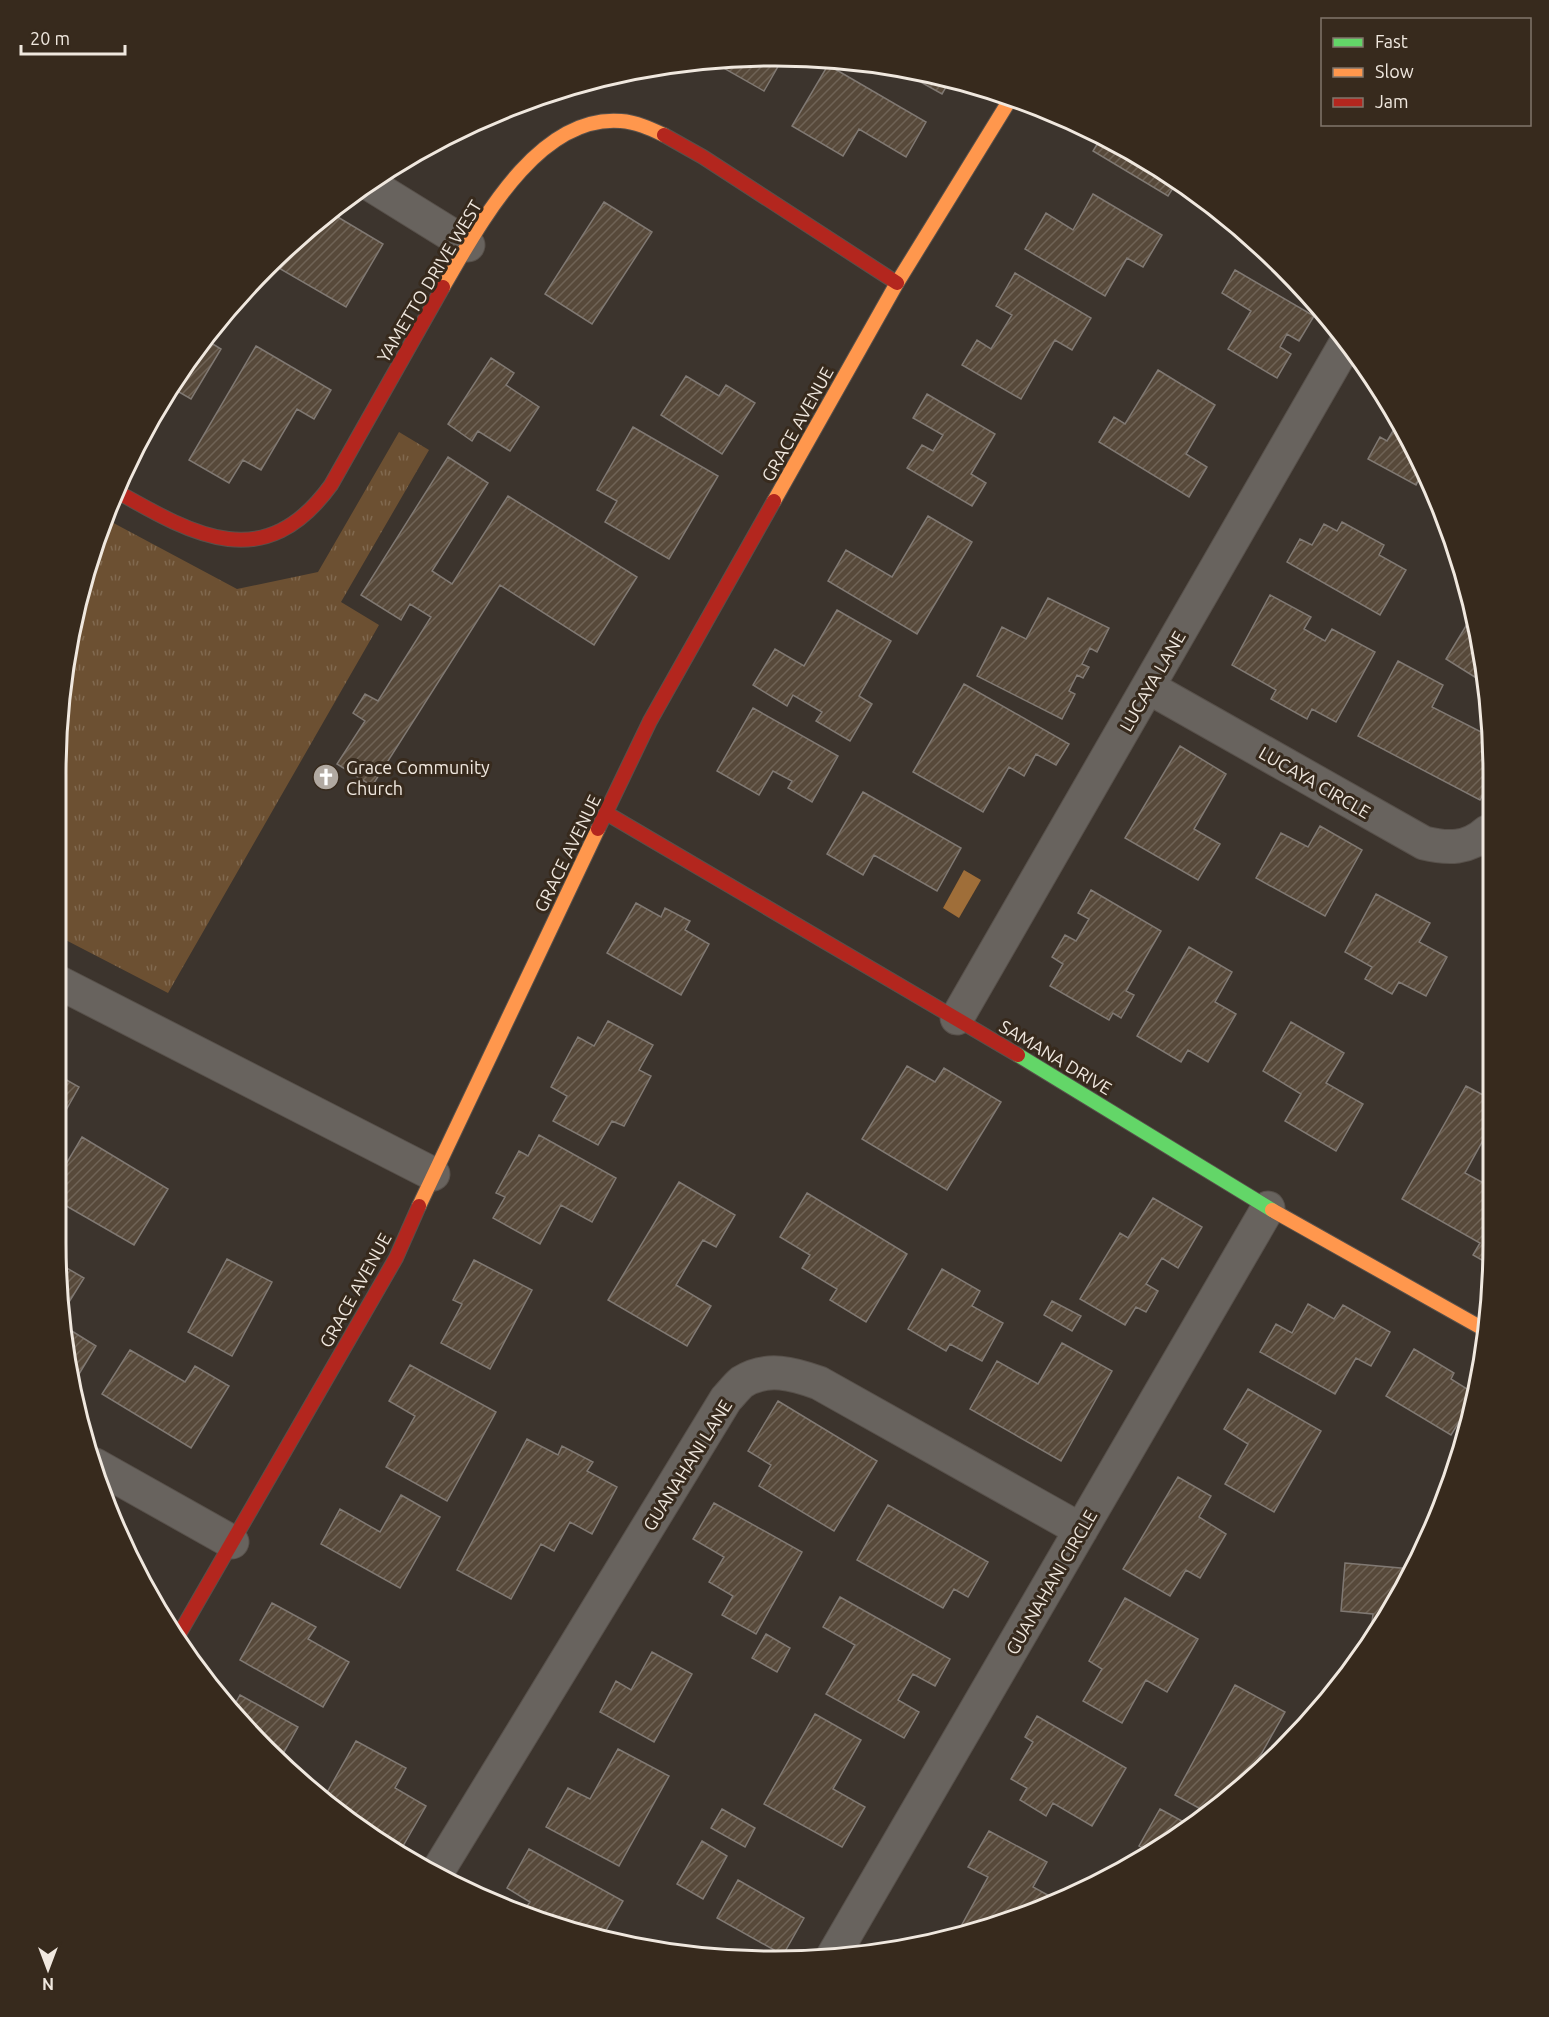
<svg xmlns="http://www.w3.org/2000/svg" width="1549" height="2017" viewBox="0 0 1549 2017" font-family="Ubuntu,sans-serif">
  <defs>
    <pattern id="grass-tufts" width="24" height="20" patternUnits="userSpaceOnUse" patternTransform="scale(1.5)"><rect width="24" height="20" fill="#6c5032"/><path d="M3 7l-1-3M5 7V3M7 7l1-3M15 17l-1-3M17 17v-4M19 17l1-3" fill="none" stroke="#81694f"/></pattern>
    <pattern id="building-hatch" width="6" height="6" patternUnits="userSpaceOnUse" patternTransform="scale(1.5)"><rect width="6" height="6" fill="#57493a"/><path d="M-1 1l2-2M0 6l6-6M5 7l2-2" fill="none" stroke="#6f6356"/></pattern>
  </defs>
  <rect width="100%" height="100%" fill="#3c342d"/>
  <path fill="url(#grass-tufts)" d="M399,432l30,18 -88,152 38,23 -211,368 -112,-58 1,-207 23,-140 26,-69 131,70 81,-17z"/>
  <path fill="#9f6e39" d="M964,870l17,10 -22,38 -16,-10z"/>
  <path fill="url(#building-hatch)" stroke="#807973" stroke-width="1.5" d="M775,56h9l-20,35 -51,-29z
    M828,65l98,57 -20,35 -47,-28 -16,27 -51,-30z
    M894,67l21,2 35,11 -8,14z
    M1101,138l77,42 -10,16 -75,-45z
    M1093,194l69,41 -19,32 -16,-9 -22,38 -80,-47 21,-36 27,17z
    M604,202l48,30 -60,92 -47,-30z
    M331,213l52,31 -37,63 -76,-44z
    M1235,270l79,46 -15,25 -12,-7 -7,13 11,7 -14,24 -49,-29 23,-38 -29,-18z
    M1015,273l76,45 -19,32 -17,-10 -34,59 -59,-34 15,-25 14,9 21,-34 -16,-9z
    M203,338l18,11 -30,50 -19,-11z
    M256,346l75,44 -17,29 -17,-10 -36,61 -18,-10 -14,23 -40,-23z
    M491,358l23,15 -8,12 33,22 -29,44 -32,-20 -6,10 -24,-17z
    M1158,370l57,35 -29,49 21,13 -18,30 -90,-55 15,-25 11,7z
    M686,376l33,20 7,-11 29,18 -33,51 -61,-39z
    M927,394l68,40 -24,40 15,9 -14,23 -65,-38 15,-23 11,6 10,-16 -30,-17z
    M1397,424l24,51 -5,10 -48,-26 12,-22 7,4z
    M633,427l85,49 -49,83 -64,-37 12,-21 -20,-11z
    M448,457l40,26 -56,88 20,13 56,-88 129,81 -43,68 -94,-60 -128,201 -35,-22 28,-43 -12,-8 12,-19 13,7 53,-84 -21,-13 -9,16 -40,-25z
    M928,516l44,26 -55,92 -89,-53 18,-31 46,27z
    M1342,522l42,23 -5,10 27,15 -26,45 -93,-53 13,-23 12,6 12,-21 13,7z
    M1270,595l41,22 -7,12 21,12 7,-12 43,23 -39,70 -24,-13 -5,10 -36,-20 5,-9 -44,-25z
    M1048,598l61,30 -12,24 -7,-4 -8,16 7,3 -6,11 -6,-3 -8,16 6,3 -13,25 -85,-43 25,-49 24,12z
    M837,610l54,31 -32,55 13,8 -22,37 -34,-20 6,-9 -29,-17 -6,11 -34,-21 22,-36 29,17z
    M1472,616l15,65 -1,3 -40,-25z
    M1398,661l45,24 -11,22 55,28v52l-7,13 -122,-64z
    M964,684l105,60 -13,21 -20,-11 -12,22 -15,-9 -26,45 -70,-40z
    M753,708l85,48 -26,46 -24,-14 4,-7 -19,-10 -14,24 -42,-24z
    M1180,746l46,28 -32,55 26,15 -22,36 -73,-42z
    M863,792l98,56 -24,43 -63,-36 -11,20 -36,-21z
    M1320,826l42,24 -37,66 -69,-38 25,-45 27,14z
    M1091,890l70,41 -35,60 8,4 -13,23 -8,-5 -4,7 -59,-34 13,-22 -11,-7 13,-22 11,6 13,-22 -11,-6z
    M1376,894l54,29 -11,19 28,15 -21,39 -27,-14 -7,12 -27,-15 7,-12 -27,-15z
    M636,903l25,14 4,-9 25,13 -5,9 24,14 -28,51 -74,-42z
    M1189,947l43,25 -17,30 21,12 -28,48 -20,-12 -7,12 -44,-26z
    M608,1021l45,24 -14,25 12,6 -27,50 -12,-5 -14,24 -45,-24 14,-25 -16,-9 27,-50 16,9z
    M1291,1022l53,31 -18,30 37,21 -27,47 -51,-30 16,-27 -38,-23z
    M907,1066l28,16 9,-14 57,34 -54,88 -85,-51z
    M56,1074l23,13 -23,41z
    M1466,1086l21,11v36l-22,40 22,12 -2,10 2,2v66l-14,-8 7,-12 -78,-44z
    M539,1135l77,43 -24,44 -31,-17 -21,39 -47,-26 12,-21 -9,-4 23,-42 9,5z
    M82,1137l86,52 -34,56 -78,-45v-19z
    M679,1182l56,33 -19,32 -13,-7 -27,45 35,21 -24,40 -79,-46z
    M807,1193l100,61 -41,68 -36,-22 7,-11 -35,-21 8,-13 -30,-18z
    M1153,1198l49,29 -24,41 -16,-10 -16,26 12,7 -12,21 -10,-5 -11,18 -45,-26 40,-66 8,5z
    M227,1259l45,23 -40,74 -44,-24z
    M474,1260l58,30 -42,79 -49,-26 21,-39 -9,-4z
    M58,1263l26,15 -20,32z
    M942,1269l38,22 -8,15 31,17 -21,38 -32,-17 -4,7 -38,-22z
    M1052,1301l29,15 -9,15 -28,-16z
    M1308,1304l26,15 9,-14 47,27 -19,34 -15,-8 -21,36 -75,-42 16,-28 16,9z
    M67,1328l29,18 -20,33 -3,-1z
    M1062,1343l50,28 -51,90 -91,-52 27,-48 41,23z
    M1414,1349l40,24 -3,6 21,13 -3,14 -18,29 -65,-39z
    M130,1350l55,32 10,-16 34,20 -38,62 -89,-54z
    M410,1365l86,47 -49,89 -61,-34 29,-51 -26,-15z
    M1248,1389l73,42 -47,81 -49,-28 23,-40 -24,-15z
    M778,1401l99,60 -43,70 -75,-45 12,-21 -23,-14z
    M527,1439l31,16 4,-9 31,16 -6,9 30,16 -25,47 -22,-12 -16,29 -13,-7 -30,55 -54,-29z
    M1178,1477l33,19 -12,21 27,17 -26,44 -14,-8 -16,26 -47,-27z
    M401,1495l39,22 -40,71 -79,-44 19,-35 40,23z
    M714,1503l88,49 -46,82 -34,-19 11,-19 -24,-14 15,-25 -31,-18z
    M888,1505l100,57 -20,35 -14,-8 -11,19 -86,-48z
    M1345,1563l66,6 -33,62 -7,-1 2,-16 -32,-3z
    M840,1597l110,62 -15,27 -22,-12 -15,26 21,12 -15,26 -78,-44 29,-49 -32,-18z
    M1125,1598l73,41 -31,53 -21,-12 -24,43 -39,-22 19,-32 -13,-8z
    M272,1603l44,24 -8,12 41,23 -26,45 -83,-47z
    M766,1634l24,14 -13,24 -25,-14z
    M652,1652l40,22 -38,68 -54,-30 16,-31 15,9z
    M1235,1685l50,27 -35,62 2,2 -44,37 -33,-18z
    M240,1695l58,32 -19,34 -13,-10 -33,-43z
    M815,1714l46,26 -28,49 32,18 -23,40 -78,-43z
    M1037,1716l89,52 -34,58 -39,-23 -7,13 -26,-16 7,-12 -16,-9 22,-37 -8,-5z
    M356,1741l50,27 -11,20 31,18 -27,47 -74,-57z
    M618,1749l51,27 -50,90 -73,-39 22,-39 22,11z
    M722,1809l33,19 -10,19 -34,-19z
    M1160,1809l31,17 -17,15 -24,11 -11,-6z
    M989,1831l58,31 -14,25 22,12 -50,24 -39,11 -7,-4 29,-53 -20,-10z
    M702,1841l25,15 -24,43 -26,-15z
    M529,1849l94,52 -22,38 -12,-2 -14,-6 2,-3 -24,-13 -3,6 -26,-11 6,-8 -23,-14z
    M738,1880l66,38 -21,37 -66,-37z"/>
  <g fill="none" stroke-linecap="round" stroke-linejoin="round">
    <defs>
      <path id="street" d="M368,183l100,62
        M1148,687l276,156c24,6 44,6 63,-11
        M56,981l377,193
        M957,1018l389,-675
        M95,1465l137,77
        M436,1874l290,-475c5,-5 10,-12 16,-17 25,-16 52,-8 77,1l262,147
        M833,1956l435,-748"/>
      <path id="fast" d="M1018,1055l254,155"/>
      <path id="slow" d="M443,287c36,-61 94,-173 178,-166 15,1 30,8 43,14
        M774,501l123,-218 114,-185
        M419,1206l179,-377
        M1272,1210l215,121"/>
      <path id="jam" d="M664,135l39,22 194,126
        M116,491c79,45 149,85 215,-6l112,-198
        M606,813l412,242
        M598,829l52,-108 124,-220
        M178,1636l218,-378 23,-52"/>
    </defs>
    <use href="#street" stroke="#58514b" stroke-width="35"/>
    <use href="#fast" stroke="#58514b" stroke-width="16"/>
    <use href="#slow" stroke="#58514b" stroke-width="16"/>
    <use href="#jam" stroke="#58514b" stroke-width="16"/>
    <use href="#street" stroke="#68635e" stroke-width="33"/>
    <use href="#fast" stroke="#63d668" stroke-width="14"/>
    <use href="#slow" stroke="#ff974d" stroke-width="14"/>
    <use href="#jam" stroke="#b3261e" stroke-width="14"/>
  </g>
  <defs>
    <symbol id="church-disc" viewBox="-11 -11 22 22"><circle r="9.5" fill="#b1a9a1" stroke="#372a1d"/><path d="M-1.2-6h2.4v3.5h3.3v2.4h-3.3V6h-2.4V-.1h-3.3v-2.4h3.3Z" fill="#fff"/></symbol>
  </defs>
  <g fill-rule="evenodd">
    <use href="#church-disc" x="311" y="762" width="30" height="30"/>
  </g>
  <g text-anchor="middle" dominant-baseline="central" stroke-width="6" stroke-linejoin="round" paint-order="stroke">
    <g font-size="18" fill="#f0e8df" stroke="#372a1d">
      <text transform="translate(429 281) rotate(-59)">YAMETTO DRIVE WEST</text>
      <text transform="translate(797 424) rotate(-61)">GRACE AVENUE</text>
      <text transform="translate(1152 681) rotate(-60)">LUCAYA LANE</text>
      <text transform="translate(1315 782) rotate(30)">LUCAYA CIRCLE</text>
      <text transform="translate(567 853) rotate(-64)">GRACE AVENUE</text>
      <text transform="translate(1056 1057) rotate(31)">SAMANA DRIVE</text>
      <text transform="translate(355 1290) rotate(-61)">GRACE AVENUE</text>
      <text transform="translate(687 1465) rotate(-58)">GUANAHANI LANE</text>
      <text transform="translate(1051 1582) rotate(-60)">GUANAHANI CIRCLE</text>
    </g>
    <g font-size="18" fill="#f0e8df" stroke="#372a1d" text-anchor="start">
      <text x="346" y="767">Grace Community<tspan x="346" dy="21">Church</tspan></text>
    </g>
  </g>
  <path d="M0 0H1549V2017H0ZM774 66H775A708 708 0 0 1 1483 774V1243A708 708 0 0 1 775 1951H774A708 708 0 0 1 66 1243V774A708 708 0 0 1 774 66Z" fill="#372a1d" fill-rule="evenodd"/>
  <path fill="none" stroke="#f0e8df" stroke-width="3" d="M774 66H775A708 708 0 0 1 1483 774V1243A708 708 0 0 1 775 1951H774A708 708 0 0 1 66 1243V774A708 708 0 0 1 774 66Z"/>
  <rect x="1321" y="18" width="210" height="108" fill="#372a1d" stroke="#81766b" stroke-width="1.5"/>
  <rect x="1333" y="38" width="30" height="9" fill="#63d668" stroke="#81766b" stroke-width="1.5"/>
  <text x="1375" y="48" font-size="18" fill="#f0e8df">Fast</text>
  <rect x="1333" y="68" width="30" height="9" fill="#ff974d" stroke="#81766b" stroke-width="1.5"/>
  <text x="1375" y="78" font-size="18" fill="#f0e8df">Slow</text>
  <rect x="1333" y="98" width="30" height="9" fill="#b3261e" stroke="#81766b" stroke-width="1.5"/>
  <text x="1375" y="108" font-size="18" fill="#f0e8df">Jam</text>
  <g transform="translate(48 1969) rotate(180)" stroke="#372a1d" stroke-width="4.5" paint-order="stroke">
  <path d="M0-4.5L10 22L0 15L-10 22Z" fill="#f0e8df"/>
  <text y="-9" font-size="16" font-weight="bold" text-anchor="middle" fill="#f0e8df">N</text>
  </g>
  <path d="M21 45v9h104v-9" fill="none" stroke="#f0e8df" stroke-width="3"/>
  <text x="30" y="45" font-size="18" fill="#f0e8df" stroke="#372a1d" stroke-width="4.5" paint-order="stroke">20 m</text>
</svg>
